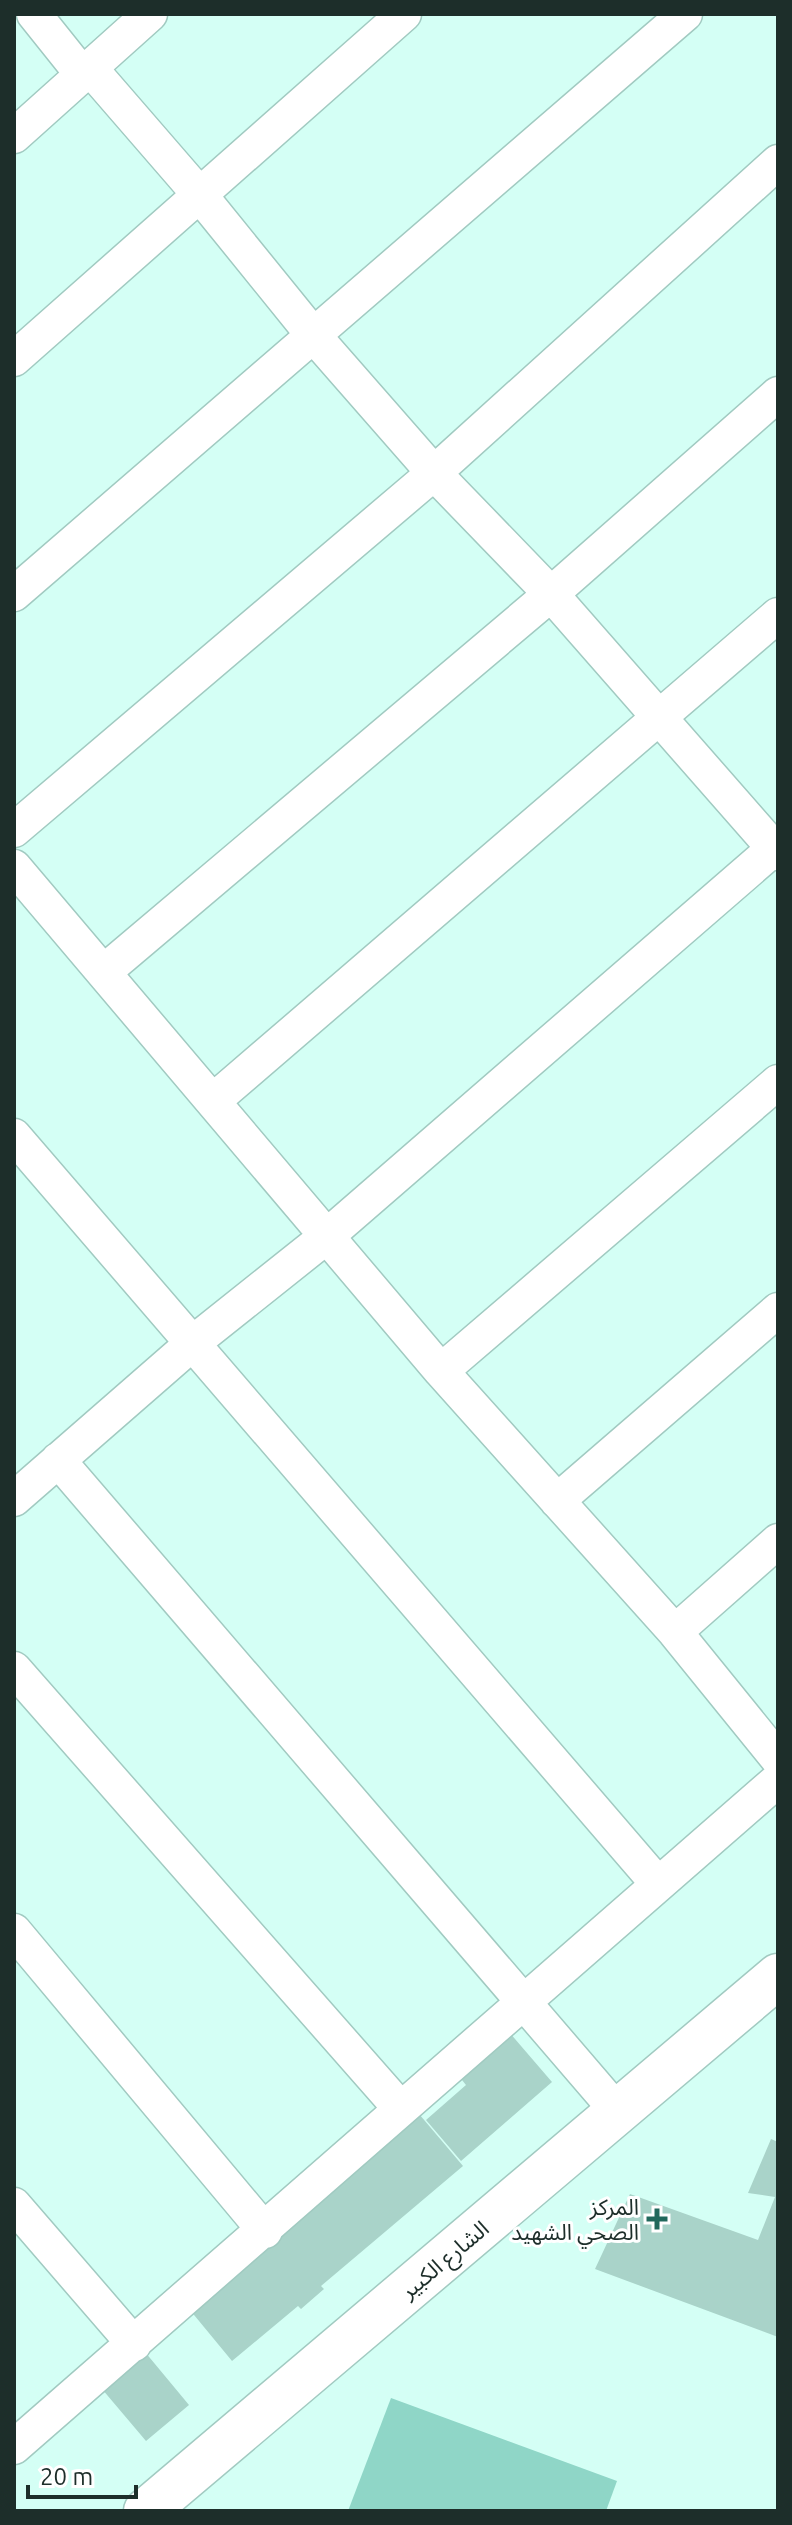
<svg xmlns="http://www.w3.org/2000/svg" width="792" height="2525" viewBox="0 0 792 2525" font-family="Ubuntu,'Noto Sans Arabic',sans-serif">
  <rect width="100%" height="100%" fill="#d4fff5"/>
  <path fill="#8fd6c7" d="M391,2398l226,83 -11,30h-258z"/>
  <path fill="#a9d3c9" d="M509,2032l43,50 -91,79 -35,-41 40,-35 -8,-10z
    M414,2108l49,58 -142,120 3,3 -23,20 -3,-3 -66,55 -47,-57z
    M771,2139l7,3v195l-183,-68 35,-75 128,46 17,-43 -27,-4z
    M145,2352l44,53 -43,36 -44,-52z"/>
  <g fill="none" stroke-linecap="round" stroke-linejoin="round">
    <defs>
      <path id="minor" d="M34,14l48,60
        M89,67l110,127 115,142 120,137 117,121 227,259
        M14,136l136,-122
        M14,359l390,-345
        M14,594l671,-580
        M14,830l420,-357 344,-311
        M14,867l427,504 234,261 103,127
        M105,971l446,-377 227,-200
        M213,1101l565,-486
        M14,1136l644,748
        M441,1371l337,-289
        M58,1460l560,652
        M14,1499l180,-157 133,-106 451,-391
        M557,1501l221,-191
        M675,1632l103,-91
        M14,1669l386,439
        M14,1931l251,300
        M14,2205l120,139
        M14,2447l764,-667"/>
      <path id="tertiary" d="M146,2511l632,-535"/>
    </defs>
    <use href="#minor" stroke="#a1cac1" stroke-width="37"/>
    <use href="#tertiary" stroke="#a1cac1" stroke-width="47"/>
    <use href="#minor" stroke="#fff" stroke-width="34"/>
    <use href="#tertiary" stroke="#fff" stroke-width="44"/>
  </g>
  <path fill="#22685c" stroke="#fff" stroke-width="3" d="M653 2207h8v8h8v8h-8v8h-8v-8h-8v-8h8z"/>
  <g text-anchor="middle" dominant-baseline="central" stroke-width="6" stroke-linejoin="round" paint-order="stroke">
    <g font-size="22" fill="#1d2e2a" stroke="#fff" text-anchor="end">
      <text x="639" y="2206">المركز<tspan x="639" dy="25">الصحي الشهيد</tspan></text>
    </g>
    <g font-size="22" fill="#1d2e2a" stroke="#fff">
      <text transform="translate(444 2259) rotate(-40)">الشارع الكبير</text>
    </g>
  </g>
  <rect width="792" height="2525" fill="none" stroke="#1d2e2a" stroke-width="32"/>
  <path d="M28 2485v12h108v-12" fill="none" stroke="#1d2e2a" stroke-width="4"/>
  <text x="40" y="2485" font-size="24" fill="#1d2e2a" stroke="#ffffff" stroke-width="6" paint-order="stroke">20 m</text>
</svg>
